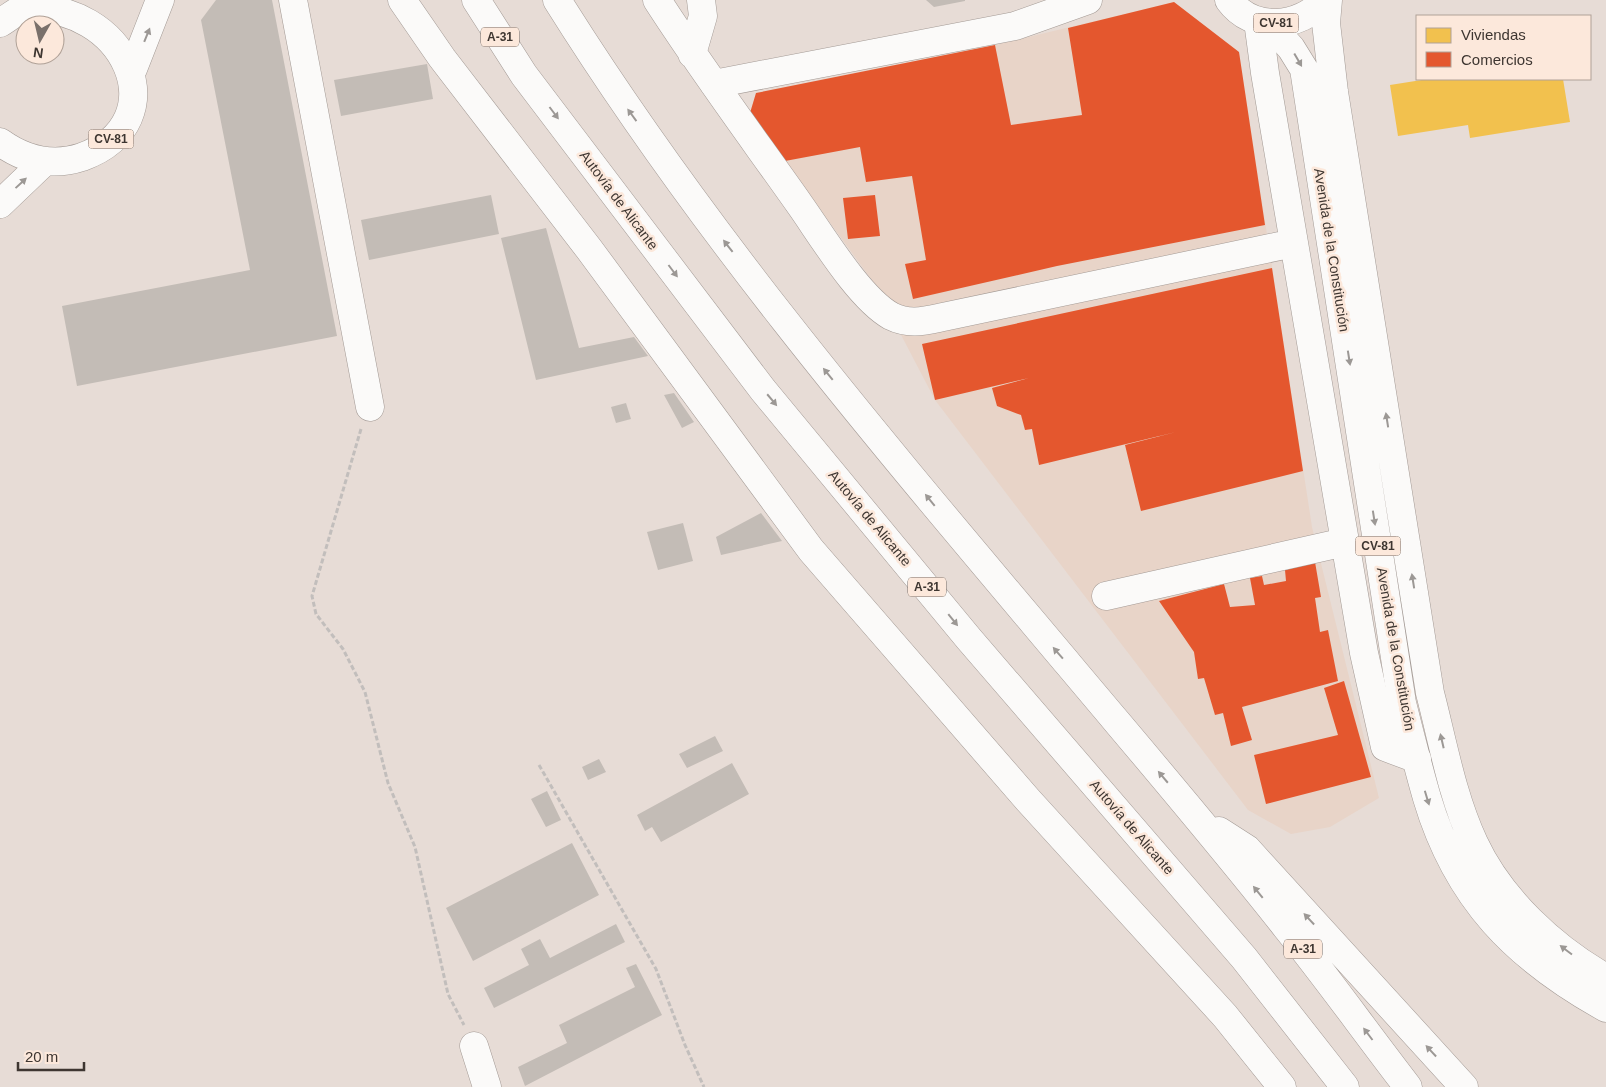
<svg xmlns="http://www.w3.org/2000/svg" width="1606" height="1087" viewBox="0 0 1606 1087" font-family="Helvetica,sans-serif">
  <rect width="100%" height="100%" fill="#e7dcd6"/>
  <path fill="#e8d4c8" d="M1174,2l65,50 73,475 67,271 -49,29 -39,7 -43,-24 -313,-410 -61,-117 -124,-170 6,-20 239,-48z"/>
  <path fill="#f2c14e" d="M1428,79h135l7,43 -100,16 -2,-13 -70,11 -8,-51z"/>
  <path fill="#e4572e" d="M1174,2l65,50 26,173 -208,41 -144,33 -8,-35 21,-4 -14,-84 -46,6 -6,-35 -75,14 -35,-48 6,-20 239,-48 16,80 71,-10 -14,-87z
    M875,195l5,41 -32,3 -5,-41z
    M1272,268l31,203 -162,40 -16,-66 51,-13 -137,33 -7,-36 -7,1 -4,-15 -24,-9 -5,-18 37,-10 -94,22 -13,-56z
    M1315,562l6,35 -6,1 5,34 8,-2 10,51 -96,26 10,33 -21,6 -8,-33 -8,2 -11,-37 -6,1 -4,-27 -35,-51 65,-17 6,23 25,-2 -5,-27 12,-2 2,9 22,-4 -1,-11z
    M1344,681l27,96 -105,27 -12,-49 84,-20 -14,-47z"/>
  <path fill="#c3bcb6" d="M216,0h56l65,336 -260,50 -15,-80 188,-36 -49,-250z
    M926,0h39v1l-31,6z
    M427,64l6,35 -92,17 -7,-36z
    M491,195l8,39 -130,26 -8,-40z
    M546,228l33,120 55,-11 14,19 -112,24 -35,-142z
    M674,393l20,29 -12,6 -18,-33z
    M626,403l5,16 -15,4 -5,-16z
    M761,513l21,28 -61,14 -5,-18z
    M683,523l10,38 -35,9 -11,-38z
    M715,736l8,15 -36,17 -8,-14z
    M599,759l7,13 -18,8 -6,-13z
    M732,763l17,31 -88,48 -9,-15 -7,4 -8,-16z
    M547,791l14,29 -15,7 -15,-28z
    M572,843l27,52 -126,66 -27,-53z
    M616,924l9,18 -131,66 -10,-20 45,-23 -8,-16 19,-10 10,19z
    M636,964l26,51 -137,71 -7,-19 49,-24 -8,-18 76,-38 -9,-19z"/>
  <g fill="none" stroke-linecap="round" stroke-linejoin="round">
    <defs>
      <path id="minor" d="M293,0l77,407
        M402,0l40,58 147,191 222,301 217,250 197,216 57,71
        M657,0c45,70 95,137 143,205 22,31 59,93 91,111 18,9 33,5 52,1l351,-74
        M1258,21l7,52 99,580 21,94 32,12
        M692,54l11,-38 -2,-16
        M714,84l301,-58 73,-26
        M1106,596l239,-54
        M474,1046l13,41"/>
      <path id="major" d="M1229,0c23,32 71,29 95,0
        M1328,0l-2,23 8,69 96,601c13,50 22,103 44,150 26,56 79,105 132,135
        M0,23c7,-4 15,-11 22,-14 104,-9 157,113 60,148 -30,10 -57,3 -82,-15
        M1268,23l23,25 13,21 98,634c8,32 16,64 25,95 30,101 89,160 179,210
        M133,69l27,-69
        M0,204l44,-42"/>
      <path id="highway" d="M42,0l3,3
        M476,0l48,75 239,315 206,249 275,319 101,129
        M557,0c149,238 332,451 512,665 73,87 147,173 217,262 42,52 81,107 122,160
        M1219,831l28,18 217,238"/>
    </defs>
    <use href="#minor" stroke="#a39a95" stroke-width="29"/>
    <use href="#major" stroke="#a39a95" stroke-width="29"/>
    <use href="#highway" stroke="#a39a95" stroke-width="29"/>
    <path stroke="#c2bebc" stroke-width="3" stroke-dasharray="5 2.5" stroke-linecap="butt" d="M361,429l-49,167 4,18 27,35 22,43 23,91 27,64 33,147 16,31
      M539,765l117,204 29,76 19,42"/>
    <use href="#minor" stroke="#fbfaf9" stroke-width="28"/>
    <use href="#major" stroke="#fbfaf9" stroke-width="28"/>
    <use href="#highway" stroke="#fbfaf9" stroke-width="28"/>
  </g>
  <defs><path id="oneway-solid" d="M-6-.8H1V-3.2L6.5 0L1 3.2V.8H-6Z" transform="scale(1.25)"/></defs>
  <g fill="#9c9895">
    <use href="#oneway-solid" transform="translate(147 35) rotate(-68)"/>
    <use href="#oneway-solid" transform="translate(1298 60) rotate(60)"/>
    <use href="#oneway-solid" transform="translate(554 113) rotate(53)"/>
    <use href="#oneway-solid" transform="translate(632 115) rotate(-126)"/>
    <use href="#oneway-solid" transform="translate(21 183) rotate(-43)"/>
    <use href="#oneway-solid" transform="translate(728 246) rotate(-128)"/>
    <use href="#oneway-solid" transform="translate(673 271) rotate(53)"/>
    <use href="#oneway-solid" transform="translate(1349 358) rotate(81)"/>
    <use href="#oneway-solid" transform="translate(828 374) rotate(-129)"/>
    <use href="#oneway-solid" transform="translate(772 400) rotate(50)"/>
    <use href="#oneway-solid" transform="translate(1387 420) rotate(-99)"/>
    <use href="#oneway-solid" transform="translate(930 500) rotate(-129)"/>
    <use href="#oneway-solid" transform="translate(1374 518) rotate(81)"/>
    <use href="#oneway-solid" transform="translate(1413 581) rotate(-99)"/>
    <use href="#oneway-solid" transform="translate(953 620) rotate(51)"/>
    <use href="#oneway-solid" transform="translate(1058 653) rotate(-131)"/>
    <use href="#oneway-solid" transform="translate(1442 741) rotate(-103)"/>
    <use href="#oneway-solid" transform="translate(1163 777) rotate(-130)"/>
    <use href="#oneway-solid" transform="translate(1427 798) rotate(73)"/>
    <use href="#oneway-solid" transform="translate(1258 892) rotate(-129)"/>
    <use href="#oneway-solid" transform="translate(1309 919) rotate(-133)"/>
    <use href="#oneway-solid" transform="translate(1566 950) rotate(-143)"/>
    <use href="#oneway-solid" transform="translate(1368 1034) rotate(-127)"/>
    <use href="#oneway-solid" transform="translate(1431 1051) rotate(-133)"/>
  </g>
  <g text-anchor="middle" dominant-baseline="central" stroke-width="5" stroke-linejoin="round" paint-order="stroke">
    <g fill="#fce8db" stroke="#776b64" stroke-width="1">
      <rect x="1253.5" y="13.5" width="45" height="19" rx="4"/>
      <rect x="481" y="27.5" width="38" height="19" rx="4"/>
      <rect x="88.5" y="129.5" width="45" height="19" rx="4"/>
      <rect x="1355.5" y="536.5" width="45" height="19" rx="4"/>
      <rect x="908" y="577.5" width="38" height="19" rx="4"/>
      <rect x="1284" y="939.5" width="38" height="19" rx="4"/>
    </g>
    <g font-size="12" font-weight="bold" fill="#3e3631">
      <text x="1276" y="23">CV-81</text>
      <text x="500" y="37">A-31</text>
      <text x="111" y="139">CV-81</text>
      <text x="1378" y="546">CV-81</text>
      <text x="927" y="587">A-31</text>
      <text x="1303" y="949">A-31</text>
    </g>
    <g font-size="14" fill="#3e3631" stroke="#fce8db">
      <text transform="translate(619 200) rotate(53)">Autovía de Alicante</text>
      <text transform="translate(1332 250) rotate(81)">Avenida de la Constitución</text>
      <text transform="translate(870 518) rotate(50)">Autovía de Alicante</text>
      <text transform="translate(1396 649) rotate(80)">Avenida de la Constitución</text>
      <text transform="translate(1132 827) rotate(49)">Autovía de Alicante</text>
    </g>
  </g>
  <rect x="1416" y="15" width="175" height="65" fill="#fce8db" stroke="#b0a197"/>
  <rect x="1426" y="28" width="25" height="15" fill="#f2c14e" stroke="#b0a197"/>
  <text x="1461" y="40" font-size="15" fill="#3e3631">Viviendas</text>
  <rect x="1426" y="52" width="25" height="15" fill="#e4572e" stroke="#b0a197"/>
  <text x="1461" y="65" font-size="15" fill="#3e3631">Comercios</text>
  <g transform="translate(40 40) rotate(188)"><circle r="24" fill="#fce8db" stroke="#b0a197"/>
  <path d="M0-4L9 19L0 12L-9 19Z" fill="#79706b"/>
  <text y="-8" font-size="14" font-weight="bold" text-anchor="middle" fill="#3e3631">N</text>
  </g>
  <path d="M18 1062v8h66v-8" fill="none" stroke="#3e3631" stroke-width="2.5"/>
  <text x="25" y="1062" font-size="15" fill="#3e3631" stroke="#fce8db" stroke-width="4" paint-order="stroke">20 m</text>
</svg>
